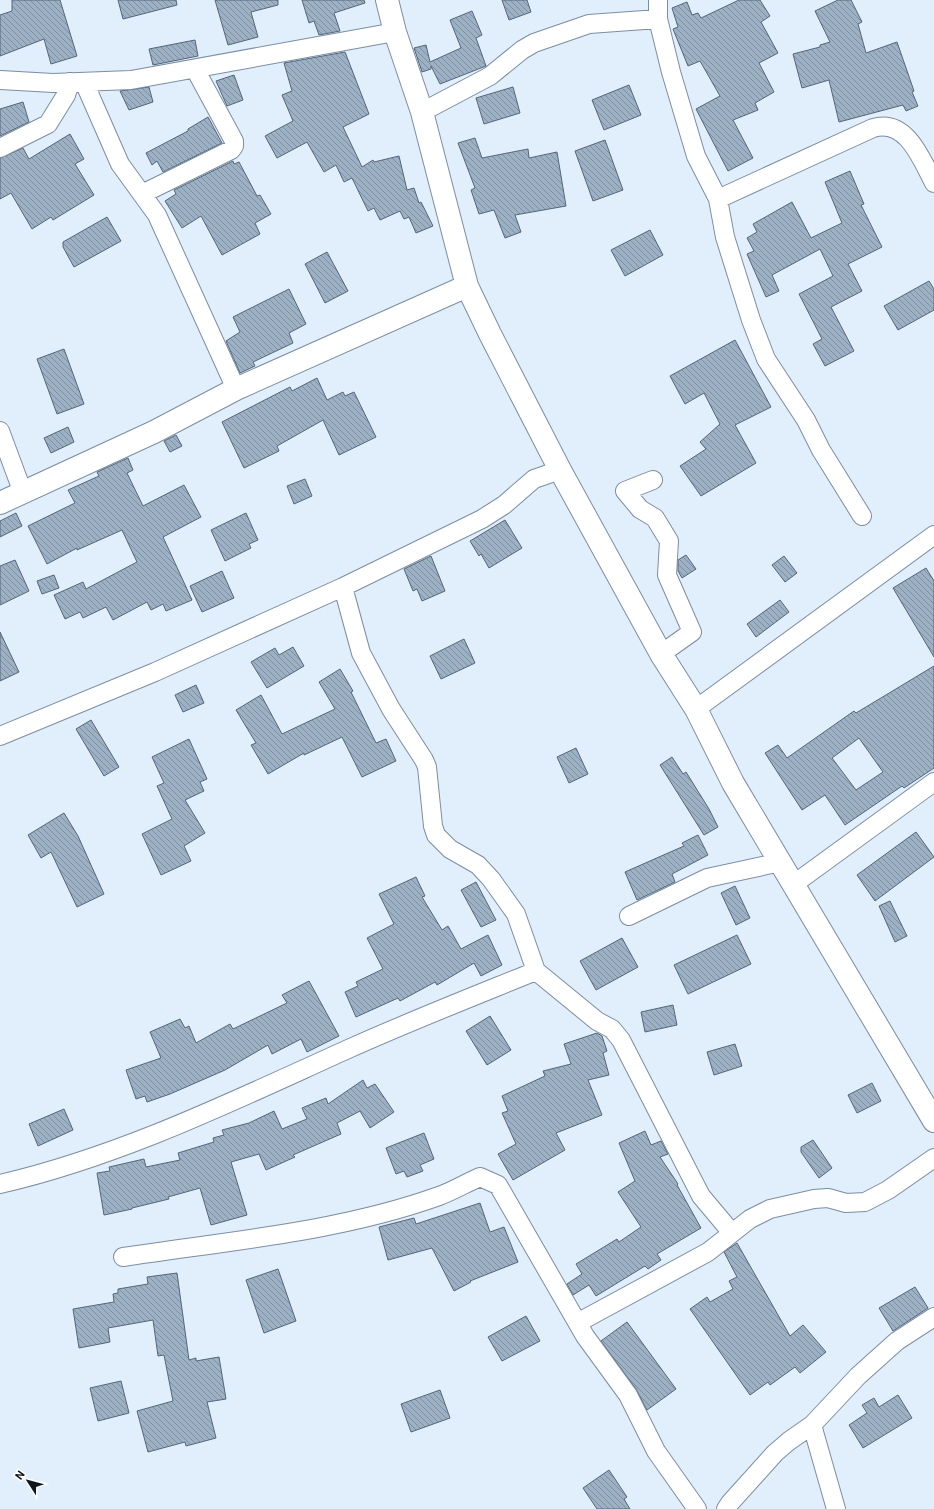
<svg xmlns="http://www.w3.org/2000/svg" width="934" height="1509" viewBox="0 0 934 1509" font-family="Roboto,sans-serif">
  <defs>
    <pattern id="building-back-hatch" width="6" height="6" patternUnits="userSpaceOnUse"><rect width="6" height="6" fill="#9db1c5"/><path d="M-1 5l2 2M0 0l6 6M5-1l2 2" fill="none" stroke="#7f8f9f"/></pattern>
  </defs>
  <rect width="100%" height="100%" fill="#e1eefb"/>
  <path fill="url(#building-back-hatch)" stroke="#546679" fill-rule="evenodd" d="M12,0h48l17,56 -26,8 -7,-25 -44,17v-41l12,-4z
    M118,0h58l1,5 -54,14z
    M215,0h63v5l-27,7 7,25 -30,8z
    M302,0h62l1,3 -31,10 6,18 -21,4 -5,-14 -5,2z
    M502,0h25l4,12 -22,8z
    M739,0h21l10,16 -9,6 17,31 -19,10 15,29 -19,11 3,7 -25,10 20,38 -25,13 -32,-62 24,-13 -20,-35 -12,5 -15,-37 5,-2 -6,-19 15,-6 5,13 6,-2 3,5z
    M838,0h13l11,22 -4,2 8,29 31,-11 17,49 -2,1 6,14 -12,5 -3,-6 -64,17 -10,-42 -27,8 -9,-34 27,-7v-2l10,-3 -15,-31z
    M472,11l10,24 -6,3 10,28 -46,18 -9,-18v3l-9,3 -8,-24 12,-3 4,17 31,-14 -11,-28z
    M195,40l3,16 -45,9 -4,-16z
    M345,52l24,62 -26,13 19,40 11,-7 1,2 25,-6 8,34 7,-2 5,15 2,-1 12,24 -17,7 -7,-16 -5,2 -4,-8 -20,9 -6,-12 -6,3 -16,-33 -8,4 -8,-17 -12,7 -17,-30 -30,16 -12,-22 28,-15 -11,-26 10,-4 -8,-28z
    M234,75l9,25 -16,6 -11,-25z
    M629,85l12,30 -37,15 -12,-30z
    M149,87l4,15 -24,8 -9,-19z
    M513,87l7,26 -36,11 -8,-26z
    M23,102l6,20 -29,14v-27z
    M208,117l14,26 -59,29 -6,-11 -5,4 -6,-12 42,-22v-2z
    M70,134l14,25 -9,5 19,31 -41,25 -2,-3 -19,12 -21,-36 -11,6v-41l23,-10 6,11z
    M475,138l7,20 46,-9 1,9 28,-6 9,54 -51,9 6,17 -16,6 -11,-28 -15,4 -8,-24 4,-2 -17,-45z
    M605,140l18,50 -30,11 -18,-50z
    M233,161l1,3 5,-2 18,34 3,-1 11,19 -16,9 5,11 -38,21 -21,-39 -19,12 -17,-27 11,-7 -2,-4z
    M850,171l14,33 -3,1 21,42 -34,17 14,27 -31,16 23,44 -29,15 -12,-22 9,-5 -23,-45 34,-18 -13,-27 -48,26 7,16 -13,6 -19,-43 7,-3 -7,-13 10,-6 -4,-8 39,-22 19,36 31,-15 -17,-41z
    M107,217l14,24 -47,26 -11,-20v-5z
    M650,230l13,25 -38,21 -14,-26z
    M327,252l21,39 -23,12 -20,-39z
    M929,281l5,8v21l-36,20 -14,-24z
    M289,289l17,35 -17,9 4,10 -40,19 2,4 -15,7 -14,-32 14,-9 -7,-15z
    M735,340l36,67 -36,18 21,38 -55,33 -21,-30 26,-17 -6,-7 20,-18 -16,-31 -19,11 -15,-28z
    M64,349l20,55 -27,10 -20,-55z
    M317,378l10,22 16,-8 2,4 9,-4 22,45 -37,18 -16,-35 -46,26 2,5 -35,17 -22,-46 68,-35 2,4z
    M68,427l6,15 -23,11 -7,-15z
    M176,435l6,11 -12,6 -6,-11z
    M128,458l5,12 -6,3 16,33 41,-21 17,32 -38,20 29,63 -26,11 -3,-7 -12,6 -4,-8 -34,18 -7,-13 -23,11 -3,-6 -15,7 -11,-24 29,-13 3,7 51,-27 -15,-32 -45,20v-2l-30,16 -19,-38 47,-23 -7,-13 31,-14 -2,-4z
    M305,479l7,17 -18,8 -7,-18z
    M16,513l6,13 -22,11v-16z
    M246,513l12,27 -9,4 2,4 -26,13 -14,-31z
    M505,520l17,28 -33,20 -8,-14 -2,2 -9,-15z
    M686,555l10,14 -14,9 -4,-7v-11z
    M431,556l14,35 -23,10 -5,-12 -4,2 -9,-22z
    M784,556l13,17 -12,9 -13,-17z
    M15,560l14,31 -29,14v-39z
    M926,568l8,13v76l-41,-69z
    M222,571l12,27 -32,14 -12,-26z
    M54,575l5,13 -17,6 -5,-13z
    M780,600l9,12 -33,25 -9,-13z
    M0,632l19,40 -19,9z
    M464,639l11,24 -34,16 -11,-23z
    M293,647l11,19 -37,22 -16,-26 24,-14 4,7z
    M934,666v102l-30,20 -2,-2 -57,39 -20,-30 -23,15 -37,-57 13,-8 9,13 67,-47 2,2zM859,738l24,34 -27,18 -24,-32z
    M340,669l13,22 -2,1 25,51 10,-4 10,22 -34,16 -20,-40 -38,18v-2l-36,21 -17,-29 5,-2 -20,-33 25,-15 21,39 53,-25 -16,-27z
    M196,685l8,18 -21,9 -8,-17z
    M91,720l28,47 -15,9 -28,-47z
    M189,739l18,40 -7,3 4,9 -19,9 20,33 -21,13 7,15 -30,14 -19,-41 30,-15 -15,-33 7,-3 -12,-26z
    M576,748l12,26 -19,9 -12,-26z
    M672,757l11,17 3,-2 23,37 9,18 -14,8 -44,-70z
    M64,813l14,23 26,58 -27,13 -26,-55 -10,6 -13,-23z
    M916,832l18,25 -59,44 -18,-26z
    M698,835l10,20 -36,19 3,8 -38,18 -12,-28 59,-26 -2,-3z
    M416,877l9,19 -3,1 20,33 6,-4 13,23 27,-14 14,30 -21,11 -7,-13 -37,22 -2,-3 -35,19 -2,-3 -42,19 -11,-25 13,-6 -2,-4 27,-13 -16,-31 27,-14 -15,-30z
    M476,882l20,38 -15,7 -20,-37z
    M735,886l15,32 -14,7 -15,-32z
    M890,901l17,35 -12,6 -16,-36z
    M737,935l14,29 -63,30 -14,-29z
    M622,938l16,29 -42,23 -16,-29z
    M309,981l30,55 -32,16 -6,-13 -29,15 -4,-9 -43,25 -55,24 -23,8 -2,-6 -9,3 -10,-29 35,-12 -11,-26 30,-13 5,9 4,-2 7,17 34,-19 3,5 54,-26 -5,-8z
    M673,1005l4,20 -32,7 -4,-20z
    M490,1016l21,34 -24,15 -21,-34z
    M597,1033l5,3 5,15 -4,2 6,22 -21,5 14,35 -46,18 9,17 -52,30 -15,-26 18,-10 -14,-31 6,-2 -6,-15 43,-20 -2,-5 28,-7 -7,-20z
    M735,1044l7,22 -28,9 -7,-23z
    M363,1080l4,8 8,-4 19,28 -24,16 -10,-17 -23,12 4,11 -48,21 2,2 -29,13 -7,-16 -28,8 16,53 -36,10 -11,-37 -32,9 1,2 -37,9v1l-28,6 -7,-42 13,-2 -1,-4 35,-8 2,8 34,-7 -2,-7 36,-11 -1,-4 11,-3 -2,-5 27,-7 25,-12 8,18 25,-10 -5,-11 24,-10 2,6z
    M872,1083l9,18 -24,12 -9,-18z
    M64,1109l9,21 -35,16 -9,-22z
    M645,1131l6,14 10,-4 7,13 -8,3 18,27 -1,1 24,43 -44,26 4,6 -13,9 -3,-3 -49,30 -7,-11 -16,10 -6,-11 15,-10 -6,-10 41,-25 2,3 22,-15 -23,-35 17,-11 -16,-38z
    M424,1133l10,26 -14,6 3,6 -16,6 -3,-6 -8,3 -10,-26z
    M813,1140l19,28 -13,10 -18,-26v-5z
    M480,1203l10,29 14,-5 14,35 -48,19 1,1 -17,9 -22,-43 -44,12 -9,-33 35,-9 2,6z
    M737,1243l53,93 13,-11 23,27 -26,21 -5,-6 -25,18 -2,-3 -18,13 -60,-86 17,-12 3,5 23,-13 -4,-8 8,-4 -13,-25z
    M278,1269l18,52 -32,12 -18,-53z
    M177,1273l12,87 7,-2v3l23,-4 7,42 -19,3 9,36 -30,8 -1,-4 -37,10 -11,-41 36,-10 -9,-46 -6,1 -5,-36 -45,8 2,14 -31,6 -6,-39 41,-7 -1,-8 5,-1v-4l30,-5 -1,-7z
    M915,1287l13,21 -35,23 -14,-23z
    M526,1316l14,25 -38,20 -14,-24z
    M627,1322l49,67 -29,21 -11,-21 -35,-48z
    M121,1381l8,32 -31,8 -8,-33z
    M440,1390l10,28 -39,14 -10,-28z
    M898,1395l14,23 -49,30 -14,-23 18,-12 -5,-8 12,-7 5,9z
    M609,1470l18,27 -3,2 6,10h-33l-14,-21z"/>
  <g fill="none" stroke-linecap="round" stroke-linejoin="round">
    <defs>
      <path id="street" d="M658,19l13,53 25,84 22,43 7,38 26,83 15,39 40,61 15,30 41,66
        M0,80l53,3 78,-3 264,-48
        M84,82l36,82 37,51 79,174
        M422,112l68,-36 32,-26 12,-7 55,-19 69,-5v-19
        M0,148l48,-24 18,-29 4,-13
        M142,194l89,-44 3,-4v-5l-39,-72
        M718,199l155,-71c33,-10 48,30 61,55
        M0,431l23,62
        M653,480l-28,11 15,18 15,9 14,23 -2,34 25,57 -31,22
        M343,587l18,66 30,56 33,51 3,7 6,59 3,9 14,14 28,16 13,14 25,35 20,57 61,50 15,8 9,11 80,156 31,37
        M696,709l238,-174
        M0,736l155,-64 188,-85 139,-68 22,-14 30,-26 26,-9
        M794,884l140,-102
        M629,916l78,-38 74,-16
        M0,1184c121,-28 233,-83 346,-134 62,-28 126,-53 190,-79
        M123,1257c104,-16 216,-25 316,-61 14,-5 27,-13 41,-19l18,8 87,151 43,59 28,56 41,58
        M579,1322l129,-70 42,-33 20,-10 44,-10 14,-1 18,5 19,-1 23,-12 46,-32
        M812,1425l24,84
        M726,1509l4,-6 45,-50 14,-12 23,-16 46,-49 39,-35 37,-24"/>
      <path id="secondary" d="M387,0l8,32 27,80 45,174 23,48 70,136 101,184 35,55 37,74 201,338
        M0,503l154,-71 82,-43 231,-103"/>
    </defs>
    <use href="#street" stroke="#7b8ea1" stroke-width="20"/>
    <use href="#secondary" stroke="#7b8ea1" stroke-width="24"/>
    <use href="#street" stroke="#fff" stroke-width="18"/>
    <use href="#secondary" stroke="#fff" stroke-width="22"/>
  </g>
  <g transform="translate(28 1481) rotate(306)" stroke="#ffffff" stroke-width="3" paint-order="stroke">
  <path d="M0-3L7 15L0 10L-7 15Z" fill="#10171f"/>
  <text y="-6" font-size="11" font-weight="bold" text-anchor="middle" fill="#10171f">N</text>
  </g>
</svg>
